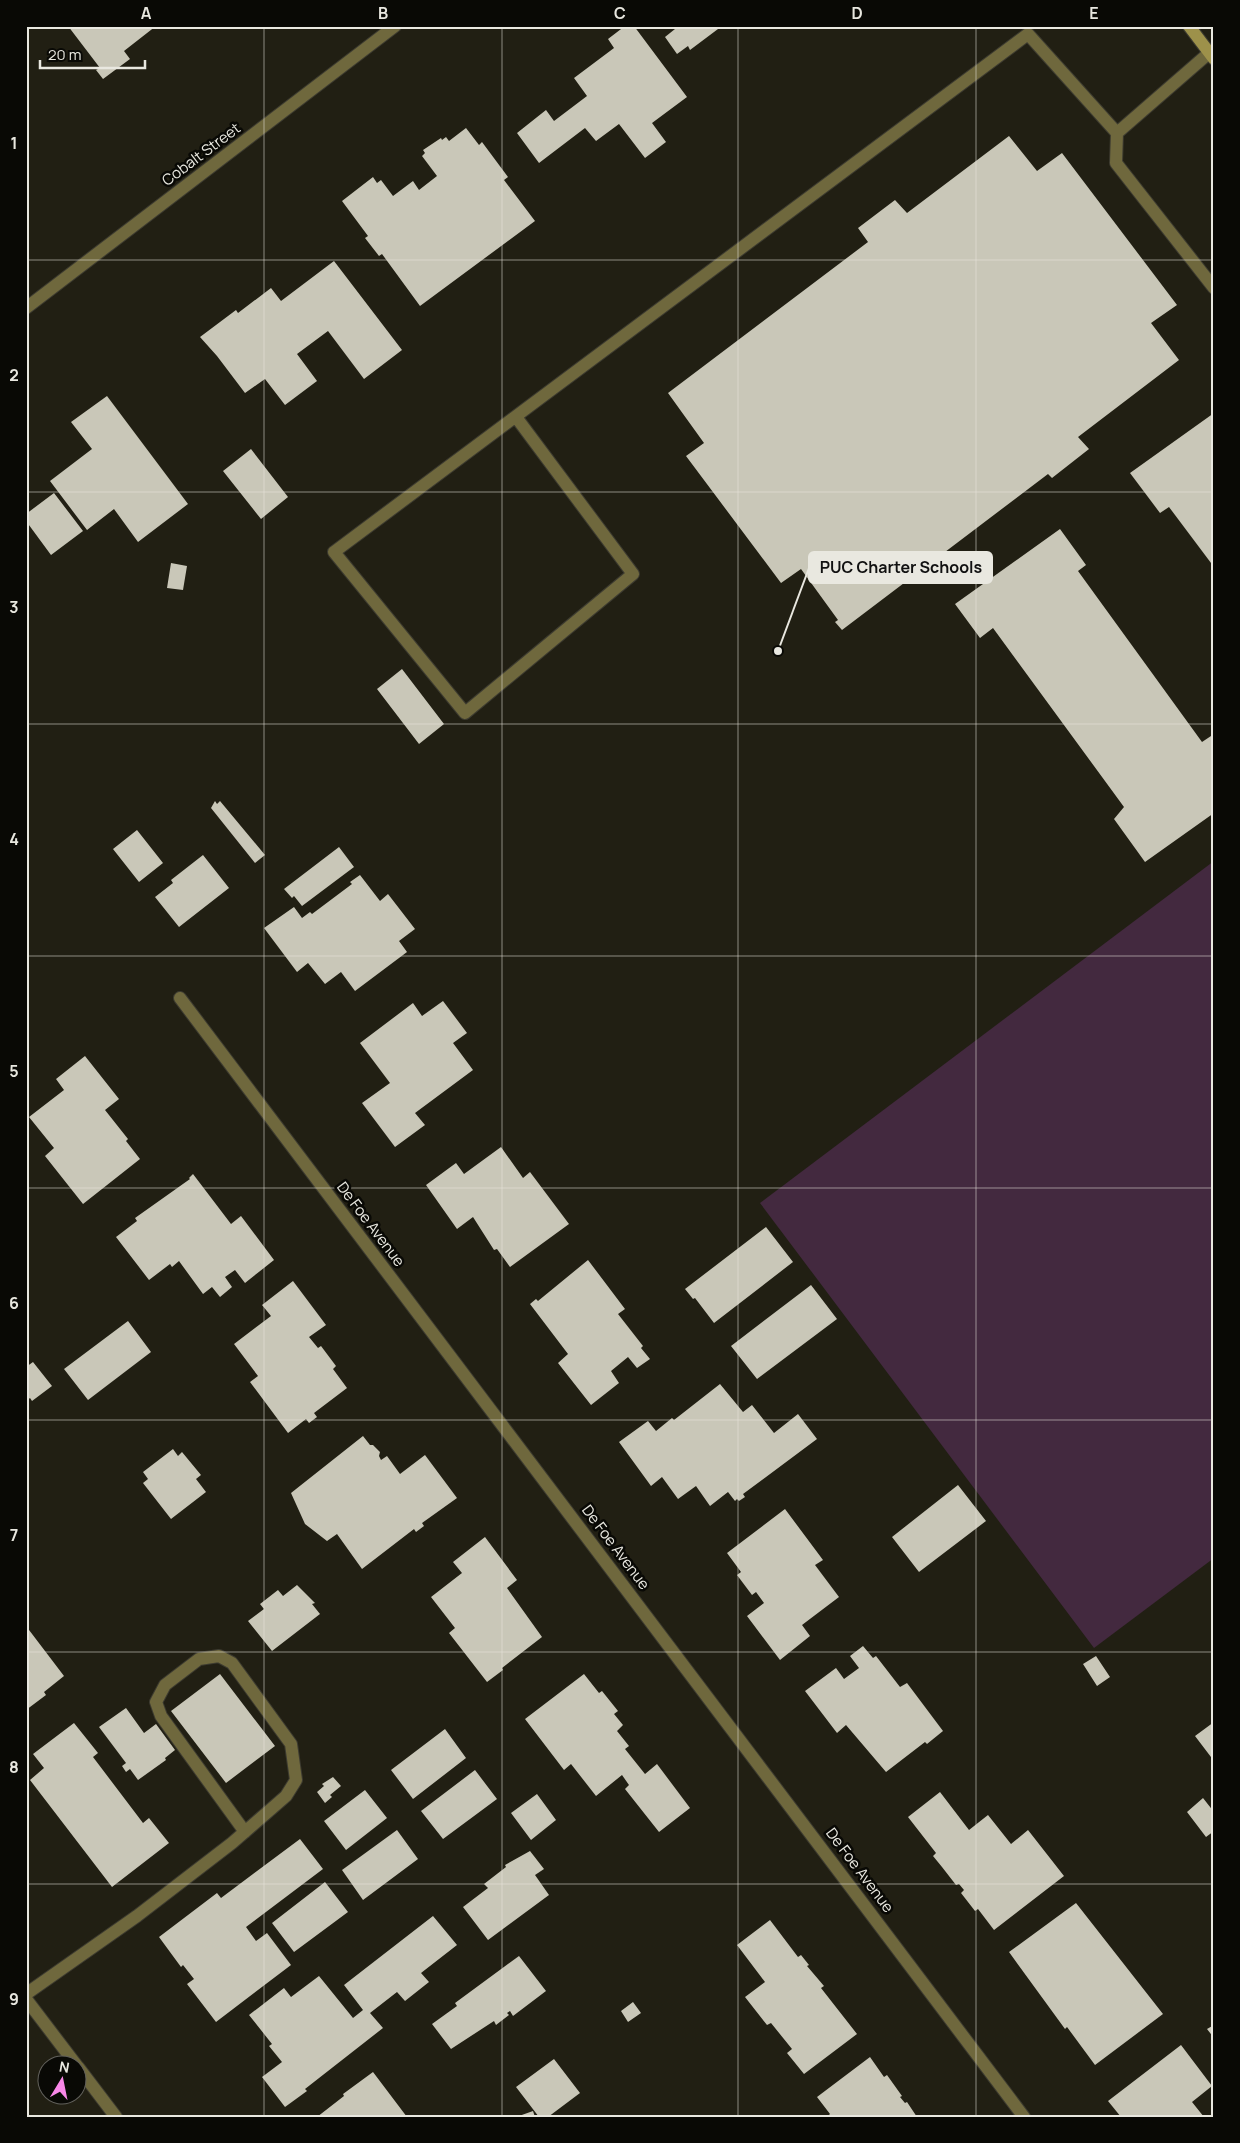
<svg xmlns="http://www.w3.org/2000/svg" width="1240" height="2143" viewBox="0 0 1240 2143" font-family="Manrope,sans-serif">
  <rect width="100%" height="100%" fill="#211f13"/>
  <path fill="#43293f" d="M1214,861v697l-120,90 -334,-445z"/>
  <path fill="#c9c7b8" d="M68,26h88l-32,25 6,8 -27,20 -7,-9 4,-2z
    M625,26h9l53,71 -35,26 14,19 -21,16 -26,-34 -23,17 -11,-13 -46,35 -22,-30 29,-23 8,11 33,-25 -13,-18 40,-30 -6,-9z
    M673,26h49l-32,24 -2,-4 -11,8 -12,-17 10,-8z
    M466,128l13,17 3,-3 26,35 -4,3 31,41 -115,85 -38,-52 -3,2 -14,-18 3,-2 -26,-35 31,-24 4,6 4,-3 12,16 20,-15 6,9 18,-14 -15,-20 3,-3 -2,-3 18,-12 1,2 4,-3 3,4z
    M1009,136l28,35 25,-18 115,152 -26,18 28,37 -101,77 11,12 -37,29 -4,-4 -206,156 -7,-8 3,-2 -37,-51 -20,14 -95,-127 18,-13 -36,-50 200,-151 -10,-14 37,-28 12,13z
    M334,261l68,89 -38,29 -36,-48 -31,23 20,27 -32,24 -20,-26 -20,14 -28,-37 -17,-19 36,-27 2,3 33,-25 10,13z
    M107,396l81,108 -50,38 -24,-33 -27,21 -37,-49 42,-32 -21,-27z
    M1214,413v154l-45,-60 -9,6 -30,-40z
    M251,449l37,48 -27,22 -38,-48z
    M54,493l29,38 -32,24 -25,-34v-7z
    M1060,529l26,36 -8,6 124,171 12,-8v79l-69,49 -31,-43 10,-12 -131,-179 -13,10 -25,-34z
    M171,563l16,3 -4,24 -16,-2z
    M402,669l42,55 -25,20 -42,-55z
    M215,801l2,3 3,-3 45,54 -10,8 -44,-55z
    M137,830l26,33 -24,19 -26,-33z
    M339,847l15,20 -52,39 -8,-10 -2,2 -8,-9z
    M203,855l26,33 -50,39 -24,-30 18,-14 -2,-3z
    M360,875l20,26 8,-7 27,35 -16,12 8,11 -52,39 -14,-19 -16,12 -17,-21 -11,9 -33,-44 30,-21 8,11 8,-6 2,2 40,-30 -2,-2z
    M443,1001l24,32 -14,10 20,27 -58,43 10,12 -30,22 -33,-44 28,-20 -30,-40 53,-40 9,13z
    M85,1056l34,43 -14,11 23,29 -2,2 14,18 -57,45 -38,-48 9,-8 -25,-31 35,-27 -8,-11z
    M501,1147l22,31 7,-6 39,52 -59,43 -13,-18 -3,1 -21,-33 -16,12 -31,-44 30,-22 8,11z
    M193,1174l38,50 10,-8 33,44 -29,23 -10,-13 -10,7 7,10 -12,10 -8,-10 -9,7 -24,-33 -7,6 -2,-3 -21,16 -33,-43 21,-16 -2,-3 55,-39 -1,-1z
    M766,1227l27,35 -79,61 -19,-25 -2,1 -8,-10z
    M588,1260l37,49 -7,5 25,32 -2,2 9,11 -13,9 -9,-11 -17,14 8,12 -28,22 -33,-42 10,-9 -38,-50 6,-5 2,2z
    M293,1281l33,44 -17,12 9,11 3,-2 15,20 -3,3 14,19 -33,25 3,4 -8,6 -3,-4 -18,14 -38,-51 8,-6 -24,-32 37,-28 -9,-11z
    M811,1285l26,34 -80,60 -26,-33z
    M128,1321l23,31 -63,48 -24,-31z
    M33,1362l19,24 -20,15 -2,-3 -4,3v-34z
    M720,1384l23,28 9,-7 22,28 24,-19 19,25 -74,55 2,3 -6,4 -2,-2 -2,2 -7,-9 -18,14 -14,-20 -18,13 -16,-22 -11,9 -32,-44 29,-21 8,10 16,-13 2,2z
    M363,1436l7,9h3l7,7 -1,4 2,4 6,-4 13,18 25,-19 32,43 -35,25 2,3 -8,6 -2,-3 -52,40 -25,-35 -10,7 -22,-17 -14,-31z
    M173,1449l5,7 4,-4 19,23 -5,4 10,13 -35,27 -28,-36 5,-4 -5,-7z
    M958,1485l28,36 -67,51 -27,-35z
    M785,1509l38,51 -8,5 24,32 -37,28 8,11 -30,24 -33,-44 17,-13 -8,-11 -4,3 -15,-20 4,-3 -14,-19z
    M485,1537l32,43 -10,8 35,49 -40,31 1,2 -16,12 -38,-49 6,-5 -24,-31 31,-24 -9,-11z
    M297,1585l18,18 -3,1 8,10 -48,37 -24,-30 16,-12 -4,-5 18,-14 5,6z
    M26,1626l38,50 -20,16 2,3 -20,15z
    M863,1646l10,12 3,-2 24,31 7,-4 36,48 -16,13 -2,-2 -39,30 -40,-47 -9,8 -32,-42 31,-23 8,11 15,-11 -9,-12z
    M1096,1656l14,21 -13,9 -14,-22z
    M220,1674l55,72 -49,37 -55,-72z
    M584,1674l15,19 3,-2 16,20 -4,3 9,11 -6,6 12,15 -4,3 20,25 12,-10 33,44 -31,24 -34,-43 4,-4 -7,-10 -26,21 -25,-32 -7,6 -39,-51z
    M126,1708l18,25 12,-9 19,26 -10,8 1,2 -28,20 -8,-11 -4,3 -4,-6 4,-3 -27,-36z
    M1214,1722v39l-19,-25z
    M74,1723l24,30 -5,4 50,66 6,-5 20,25 -57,44 -82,-107 14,-12 -11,-14z
    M445,1729l21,29 -53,41 -22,-29z
    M475,1770l22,29 -54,40 -22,-28z
    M333,1777l8,9 -11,9 2,2 -7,6 -8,-11 7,-6 -2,-2z
    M365,1790l22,28 -41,32 -22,-29z
    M940,1792l29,38 19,-15 23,29 17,-14 36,46 -70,54 -16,-21 -3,2 -14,-18 3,-3 -5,-6 -3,1 -14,-18 -9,-11 3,-3 -28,-36z
    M537,1794l19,26 -25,20 -20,-27z
    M1203,1798l11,14v19l-8,6 -19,-25z
    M397,1830l21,29 -55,41 -21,-30z
    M300,1839l23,30 -77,58 10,14 11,-8 24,32 -75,57 -29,-38 7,-5 -11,-14 -2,2 -22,-30 58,-44 4,5z
    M530,1851l14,18 -9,6 14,20 -61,45 -25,-33 25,-19 -4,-4 22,-17 -1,-2z
    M325,1882l23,30 -54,40 -22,-29z
    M1076,1903l87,111 -68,51 -28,-38 -2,2 -56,-77z
    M433,1916l24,29 -36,28 8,9 -24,19 -8,-9 -27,21 13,15 -78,61 2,2 -22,16 -23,-30 20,-15 -13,-16 3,-2 -23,-29 35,-27 7,9 28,-21 34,42 10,-8 -19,-25z
    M770,1920l28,37 3,-2 8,10 -2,1 17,20 -3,2 36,46 -53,40 -17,-21 5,-4 -21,-26 -4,2 -22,-28 20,-15 -28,-37z
    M519,1956l27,35 -33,25 -3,-5 -3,2 2,2 -13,10 -2,-4 -43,28 -19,-25 25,-18 -2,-3z
    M633,2002l8,11 -13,9 -7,-11z
    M1214,2025v13l-7,-9z
    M1181,2045l31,41 -20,16 12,15h-83l-13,-16z
    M870,2057l14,20 3,-2 15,21 -2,1 5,6 2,-1 10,15h-90l3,-3 -13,-17z
    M554,2059l26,34 -32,24h-9l-23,-30z
    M373,2072l34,45h-90l27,-21 -1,-2z
    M533,2111l2,6h-16v-1z"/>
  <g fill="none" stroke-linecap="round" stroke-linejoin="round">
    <defs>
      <path id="service" d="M1209,53l-92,80 -1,30 98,125
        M516,417l117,157 -168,139 -131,-161 694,-518 89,99
        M26,1994l111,-78 95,-73 54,-47 10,-16 -5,-36 -59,-81 -13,-7 -20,3 -34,26 -9,17 5,14 84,116"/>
      <path id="minor" d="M26,308l369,-282
        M180,998l844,1119"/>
      <path id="tertiary" d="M26,1999l51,67
        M78,2067l38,50"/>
      <path id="secondary" d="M1189,26l25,33"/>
    </defs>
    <use href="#service" stroke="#3d3b30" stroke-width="14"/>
    <use href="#minor" stroke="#3d3b30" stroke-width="14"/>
    <use href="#tertiary" stroke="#3d3b30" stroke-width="14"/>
    <use href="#secondary" stroke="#3d3b30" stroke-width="14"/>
    <use href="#service" stroke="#6f683d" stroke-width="12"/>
    <use href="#minor" stroke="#6f683d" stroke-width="12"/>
    <use href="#tertiary" stroke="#6f683d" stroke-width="12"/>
    <use href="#secondary" stroke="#9d914a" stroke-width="12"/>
  </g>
  <path fill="none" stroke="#e9e8e0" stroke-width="1" stroke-opacity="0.55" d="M264,26v2091M502,26v2091M738,26v2091M976,26v2091M26,260h1188M26,492h1188M26,724h1188M26,956h1188M26,1188h1188M26,1420h1188M26,1652h1188M26,1884h1188"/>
  <g text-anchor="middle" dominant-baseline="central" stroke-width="5" stroke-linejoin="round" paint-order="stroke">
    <g font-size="15" fill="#e9e8e0" stroke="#090905">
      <text transform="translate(201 154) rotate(-37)">Cobalt Street</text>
      <text transform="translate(371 1224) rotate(53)">De Foe Avenue</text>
      <text transform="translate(616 1547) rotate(53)">De Foe Avenue</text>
      <text transform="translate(860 1870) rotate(53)">De Foe Avenue</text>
    </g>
  </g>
  <path fill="none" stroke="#e9e8e0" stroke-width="2" d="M778 651L809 568"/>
  <circle fill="#e9e8e0" stroke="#090905" stroke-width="2" cx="778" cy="651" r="5"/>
  <rect fill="#e9e8e0" stroke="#e9e8e0" stroke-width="2" x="809" y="552" width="183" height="31" rx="5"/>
  <g font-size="16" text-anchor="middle" font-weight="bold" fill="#111">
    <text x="901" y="573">PUC Charter Schools</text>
  </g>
  <rect width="1240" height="2143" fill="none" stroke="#090905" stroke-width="55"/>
  <g transform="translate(62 2080) rotate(10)"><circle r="24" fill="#090905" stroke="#63625d"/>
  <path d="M0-4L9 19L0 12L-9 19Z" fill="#f987e8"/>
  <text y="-8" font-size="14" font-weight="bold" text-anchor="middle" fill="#e9e8e0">N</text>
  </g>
  <path d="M40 60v8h105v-8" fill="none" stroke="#e9e8e0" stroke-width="2.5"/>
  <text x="48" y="60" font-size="15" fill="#e9e8e0" stroke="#090905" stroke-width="4" paint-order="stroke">20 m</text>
  <rect x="28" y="28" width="1184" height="2088" fill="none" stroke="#e9e8e0" stroke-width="2"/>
  <g font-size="16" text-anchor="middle" font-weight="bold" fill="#e9e8e0">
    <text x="146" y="19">A</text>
    <text x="383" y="19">B</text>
    <text x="620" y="19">C</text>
    <text x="857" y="19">D</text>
    <text x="1094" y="19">E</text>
    <text x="14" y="149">1</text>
    <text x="14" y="381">2</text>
    <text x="14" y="613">3</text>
    <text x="14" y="845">4</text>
    <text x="14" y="1077">5</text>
    <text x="14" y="1309">6</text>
    <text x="14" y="1541">7</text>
    <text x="14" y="1773">8</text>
    <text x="14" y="2005">9</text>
  </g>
</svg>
